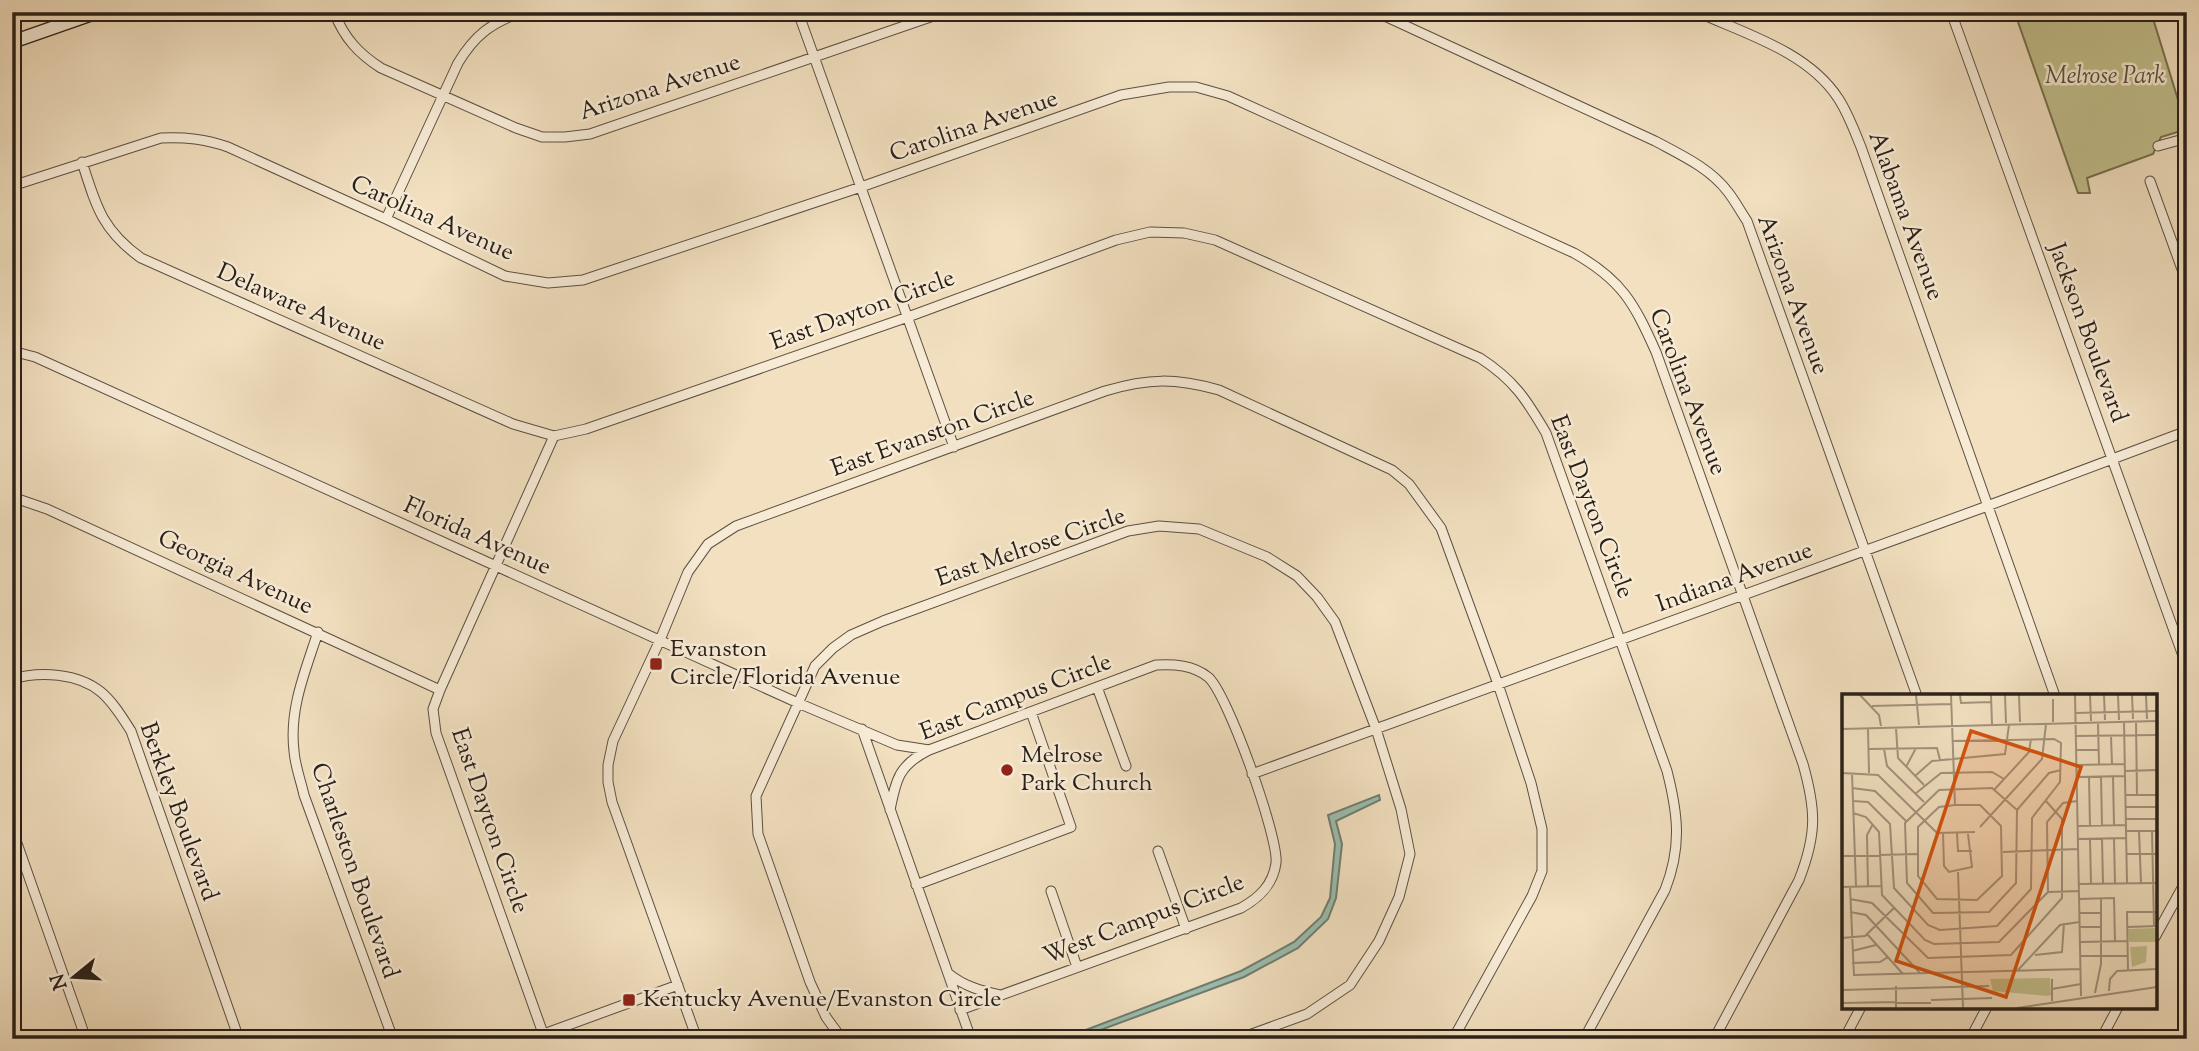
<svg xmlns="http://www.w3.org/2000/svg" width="2199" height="1051" viewBox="0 0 2199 1051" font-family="'Sorts Mill Goudy',serif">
  <rect width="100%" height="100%" fill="#f2e0c0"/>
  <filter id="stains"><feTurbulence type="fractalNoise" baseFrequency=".00286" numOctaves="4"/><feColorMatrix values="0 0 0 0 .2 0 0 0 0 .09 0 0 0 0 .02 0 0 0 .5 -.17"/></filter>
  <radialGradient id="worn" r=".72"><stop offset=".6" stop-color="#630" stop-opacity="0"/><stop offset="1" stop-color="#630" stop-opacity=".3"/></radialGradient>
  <path fill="#c2c08d" stroke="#767052" stroke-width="2" d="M2026,12h125l36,117 -26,8 -8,17 -66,24 3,15h-12l-61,-174 10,-4z"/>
  <path fill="#9cbdae" stroke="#6e7e72" stroke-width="2" d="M1379,795l1,5 -44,21 6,23 -6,54 -8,21 -30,29 -54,29 -168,62h-14l179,-68 53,-29 27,-25 9,-19 5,-54 -7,-29z"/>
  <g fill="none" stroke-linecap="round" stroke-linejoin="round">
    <defs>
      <path id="minor" d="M334,12c10,26 25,42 47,56l135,60 26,9h23l25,-3 355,-122
        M798,12l156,435
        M1376,12l279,129c26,14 55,27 73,51 7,9 13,20 19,29l170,475
        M1697,12c49,22 111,40 141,86 10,15 16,32 23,49l194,549
        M1951,12l236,655
        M2158,146l29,-8
        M82,162c14,44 20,68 59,96l372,166 41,12
        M2150,181l37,102
        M12,186l149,-48c25,-1 44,1 67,9l158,72 119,57 43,7 35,-3 278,-93 260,-92 48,-8h27l32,9 346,157c48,27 60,50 82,99l147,412c13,46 14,70 -4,116l-85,159
        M386,219l72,-156c17,-28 32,-39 63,-51
        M12,351l23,6 763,346 99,42 32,5
        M12,497l35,12 393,181
        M318,632c-13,40 -29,77 -24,119 1,15 7,30 10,44l89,244
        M12,679c28,-8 66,-6 89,13 12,10 21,25 30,39l108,308
        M1097,687l29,79
        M862,729l109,310
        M1252,774l730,-266 205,-77
        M890,810c6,-31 9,-45 39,-60l227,-85c18,-1 37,0 52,12 19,15 71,161 68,186 -3,22 -17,35 -35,45l-281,102
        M12,829l74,210
        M1158,851l28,78
        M916,885l155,-58 -40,-115
        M1051,891l26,76
        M2155,937l32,-58
        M949,974c15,12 32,17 51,21
        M530,1039l148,-54
        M545,1039l-109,-306 -3,-24 7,-19 114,-254 32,-7 322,-112 208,-77 34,-8 34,1 31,7 265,118c34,22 46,41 66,75l121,338c11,43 15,76 -2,119l-81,149
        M697,1039l-85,-237 -4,-20v-17l5,-24 47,-101 28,-68 20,-28 28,-18 369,-135c44,-13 70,-13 114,-1l173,80 17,14 32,44 57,156 33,99 11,46v42l-10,25 -79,143
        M842,1039l-16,-22 -16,-35 -52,-148 -2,-38 59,-130 18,-18 18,-13 32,-14 245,-90 31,-5 40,3 68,28 30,19 20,21 18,25 41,107 25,80 9,45 -11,43 -20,44 -29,44 -43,29 -69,25
        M1844,1039l17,-32
        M1970,1039l17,-32
        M2101,1039l17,-32"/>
      <path id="secondary" d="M12,42l86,-30"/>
    </defs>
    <use href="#minor" stroke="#5c5042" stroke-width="11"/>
    <use href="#secondary" stroke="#2a2018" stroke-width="15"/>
    <use href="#minor" stroke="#f7ebd6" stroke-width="9"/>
    <use href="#secondary" stroke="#f7ebd6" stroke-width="12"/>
  </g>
  <g fill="#8f2418" stroke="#f7ebd6" stroke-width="2.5">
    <rect x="649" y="657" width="14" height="14" rx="3.5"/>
    <circle cx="1007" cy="770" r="7"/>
    <rect x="622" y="993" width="14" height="14" rx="3.5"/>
  </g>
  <g text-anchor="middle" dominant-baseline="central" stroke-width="5" stroke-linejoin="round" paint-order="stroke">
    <g font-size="24" font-style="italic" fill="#58503b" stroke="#f7ebd6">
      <text x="2105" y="77">Melrose Park</text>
    </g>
    <g font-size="24" fill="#2a2018" stroke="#f7ebd6">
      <text transform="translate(660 88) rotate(-18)">Arizona Avenue</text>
      <text transform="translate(974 127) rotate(-19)">Carolina Avenue</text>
      <text transform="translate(1905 216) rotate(70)">Alabama Avenue</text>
      <text transform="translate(432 219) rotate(24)">Carolina Avenue</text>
      <text transform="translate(1792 295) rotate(70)">Arizona Avenue</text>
      <text transform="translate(301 308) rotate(24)">Delaware Avenue</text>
      <text transform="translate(863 311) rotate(-20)">East Dayton Circle</text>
      <text transform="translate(2087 333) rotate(70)">Jackson Boulevard</text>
      <text transform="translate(1687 392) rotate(69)">Carolina Avenue</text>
      <text transform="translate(933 434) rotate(-20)">East Evanston Circle</text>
      <text transform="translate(1591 507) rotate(69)">East Dayton Circle</text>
      <text transform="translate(477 537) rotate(24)">Florida Avenue</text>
      <text transform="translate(1031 548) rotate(-19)">East Melrose Circle</text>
      <text transform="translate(235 573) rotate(25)">Georgia Avenue</text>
      <text transform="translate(1735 578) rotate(-20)">Indiana Avenue</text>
      <text transform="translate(1016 698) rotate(-21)">East Campus Circle</text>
      <text transform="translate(178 812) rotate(70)">Berkley Boulevard</text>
      <text transform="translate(489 821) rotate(71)">East Dayton Circle</text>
      <text transform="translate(354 871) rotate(71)">Charleston Boulevard</text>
      <text transform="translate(1144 920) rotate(-21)">West Campus Circle</text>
    </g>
    <g font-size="24" fill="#2a2018" stroke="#f7ebd6" text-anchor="start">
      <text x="670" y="650">Evanston<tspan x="670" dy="28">Circle/Florida Avenue</tspan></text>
      <text x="1021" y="756">Melrose<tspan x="1021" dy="28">Park Church</tspan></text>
      <text x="643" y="1000">Kentucky Avenue/Evanston Circle</text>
    </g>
  </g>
  <g transform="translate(1842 694)">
    <rect width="315" height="315" fill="#f2e0c0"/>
    <path d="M314,234v14h-27l-1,-13zM305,252l-1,16 -14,5 -2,-20zM208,284l1,17 -4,1 -54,-5 -3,-12z" fill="#c2c08d"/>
    <path fill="none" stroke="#a2937d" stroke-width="2" d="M18,1l19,20 2,11M74,1l3,30M109,1l4,110M118,1l1,8 30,-1M149,1l1,29M163,1l1,28M177,1l1,27M233,1l6,301M248,1l1,26M262,1l1,25M276,1l1,25M290,1l1,24M304,1l1,24M211,5v23M30,12l79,-2M233,19l82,-2M294,27l1,74M282,28l3,161M256,29l1,41M54,34l2,30 26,27M0,35l315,-8M26,35l1,44M234,42l81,-1M269,42l1,28M27,55l68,-1 3,12M42,55l3,17 37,36M234,56h22M234,71l49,-1M64,73l10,-19M283,77l32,-1M0,79l36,2 59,58 38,-1M10,79l4,113M73,82l17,-15 73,-7 4,-29M259,82l1,50M271,82l1,49M234,83l49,-1M247,83l1,49M10,94l23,3 31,30M150,94l25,22 -1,73 -27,29 -56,1 -26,-30 -2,-60 34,-33zM152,96l35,-38 2,-13M73,100l26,-21 51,-1 12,7M283,101h32M10,107l16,1 22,22 4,64 34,37 12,5 57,-4 34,-37 1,-71 28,-36 1,-39 -7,-4 -101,2M113,111h25l21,21 1,50 -25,24 -40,-1 -19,-23v-49l21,-20zM284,113h31M175,116l32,-37 12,-3M11,119l13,4 13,15 3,63 43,45 9,4 65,-2 49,-50 -1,-70 16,-19 14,-2M284,125h31M235,132l49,-1M138,133l62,-68 4,-35M284,137h31M297,137l2,52M310,137l2,95M101,139l1,33 5,6 23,-5 -4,-33M115,139l1,18h14M235,145l49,-1M248,145l1,45M260,145l1,45M272,145l1,45M161,158l75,-3M285,160h30M0,162l75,-2M116,178l5,136M237,190l78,-1M26,192l-1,-51 6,-11M0,193l39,-1M8,193l4,88 227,-6M207,198l30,-1M8,205l22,4 56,55 83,-3 51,-57v-79l-17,-19M237,205l35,-1 1,43M8,218l16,3 54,58M237,219h22M237,233h22M286,233l29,-1M25,240l36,40M0,244l23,-2 29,-28M239,248l47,-1M10,257l24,-6M193,261l27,-3 2,-29M239,262h47M10,269l28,-1 8,-5M176,276l42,-45 19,-3M286,276l-1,-58h30M210,285v22M54,292v22M210,295l29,-5M0,296l147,-4M267,297l1,-12 7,-8 40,-2M253,299l6,-29v-66M89,306l61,-2M0,309l54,-1M54,309h35M175,314l140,-21"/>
    <path fill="#d5530d" fill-opacity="0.15" stroke="#d5530d" stroke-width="3.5" d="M129,37l110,36 -75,230 -110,-36z"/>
    <rect width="315" height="315" fill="none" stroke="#2a2018" stroke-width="3.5"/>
  </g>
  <rect width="2199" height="1051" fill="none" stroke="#f2e0c0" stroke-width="42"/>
  <rect x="14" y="14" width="2171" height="1023" fill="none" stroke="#2a2018" stroke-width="3.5"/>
  <rect x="21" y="21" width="2157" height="1009" fill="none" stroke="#2a2018" stroke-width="2"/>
  <g transform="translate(74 977) rotate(252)" stroke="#f7ebd6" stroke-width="5" paint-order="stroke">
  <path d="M0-5L12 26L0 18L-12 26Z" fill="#2a2018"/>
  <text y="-10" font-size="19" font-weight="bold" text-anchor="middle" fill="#2a2018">N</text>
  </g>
  <rect width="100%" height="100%" filter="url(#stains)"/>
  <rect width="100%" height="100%" fill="url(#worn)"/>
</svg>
